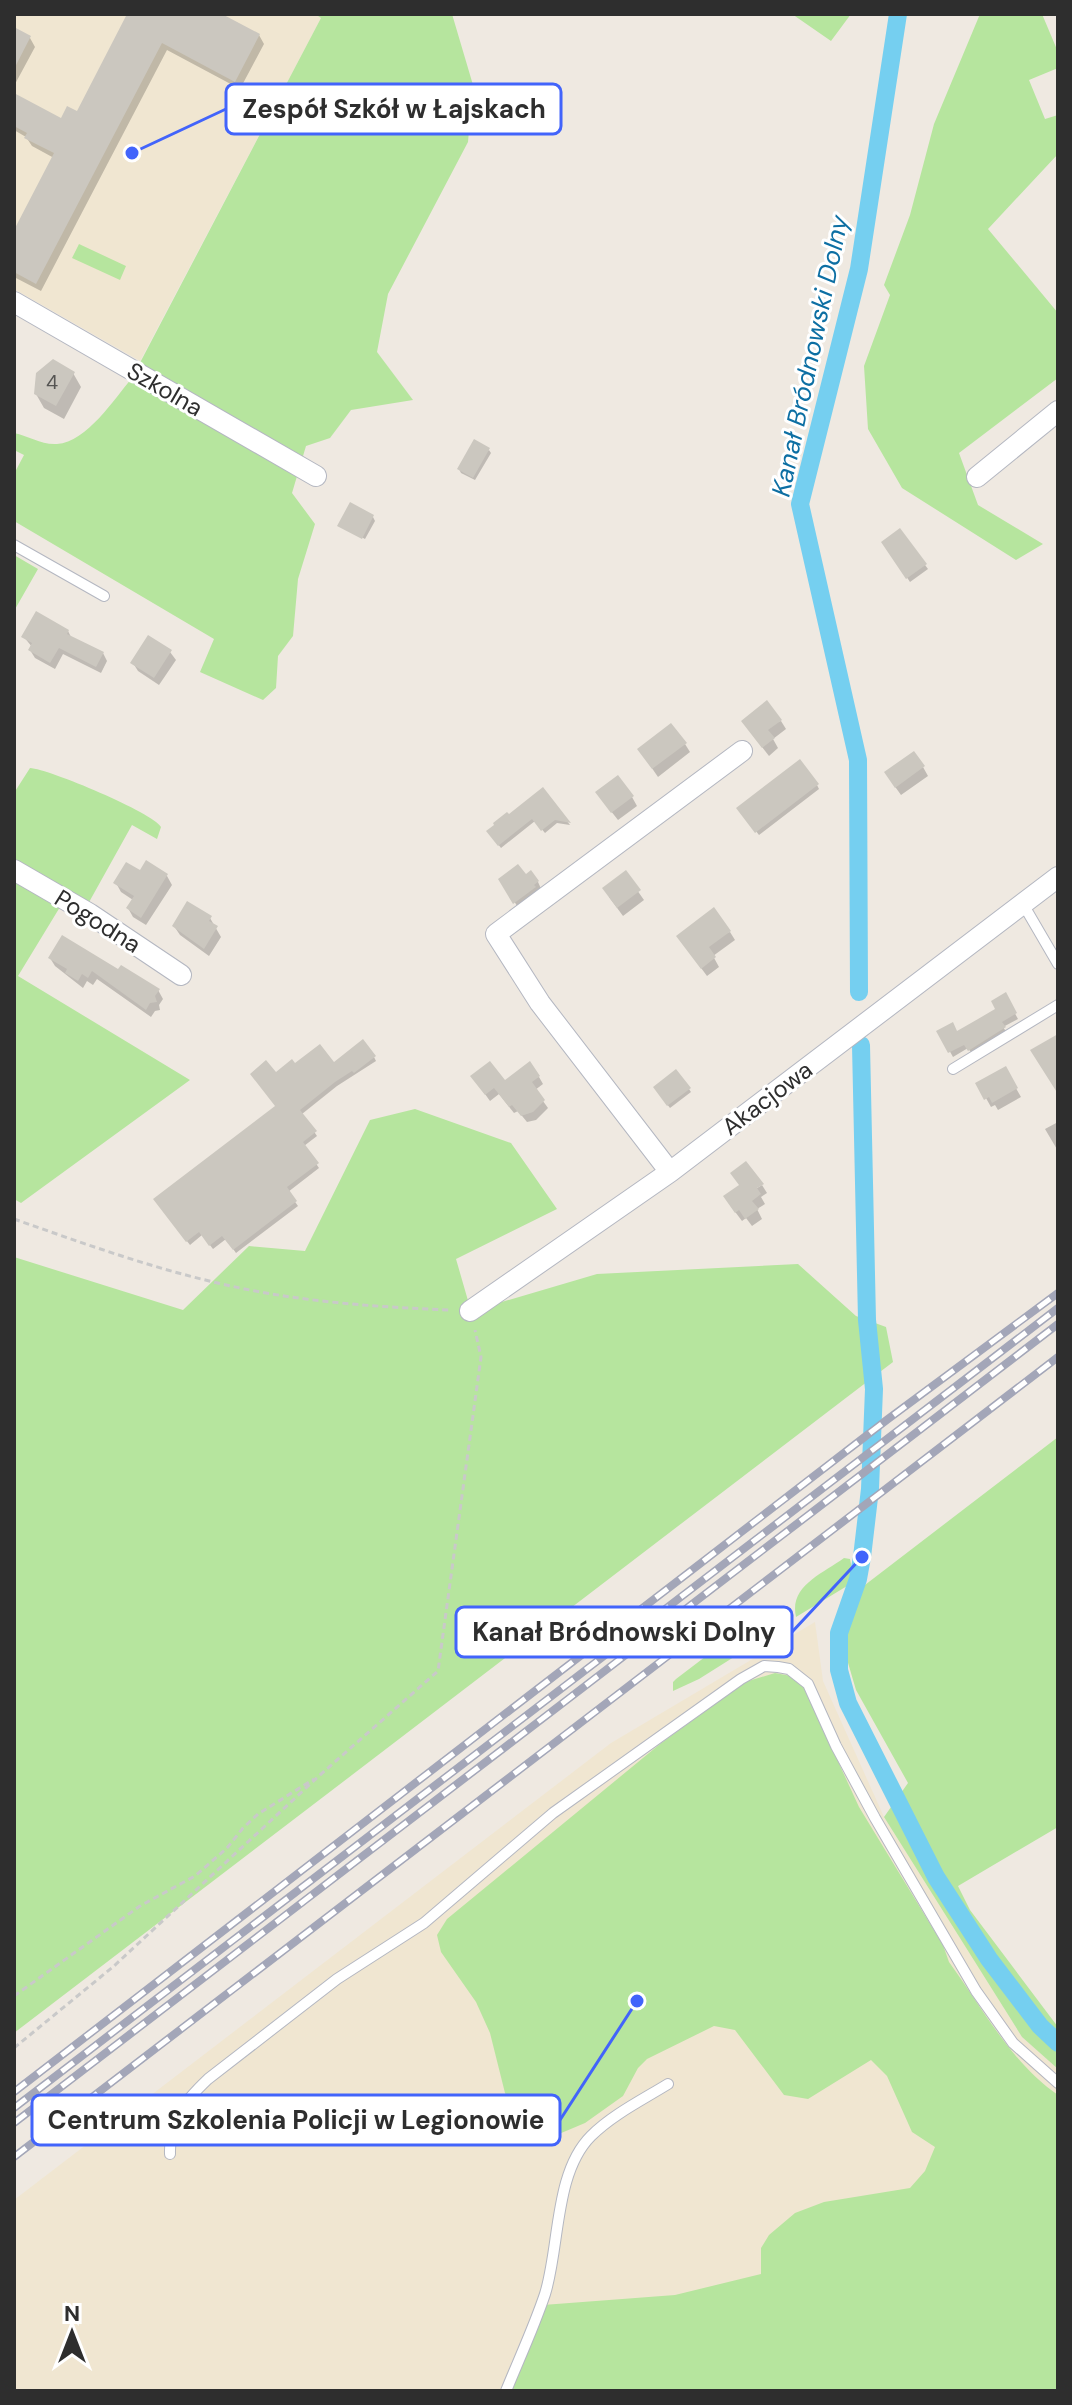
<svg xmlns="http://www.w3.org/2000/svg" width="1072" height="2405" viewBox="0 0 1072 2405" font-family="'DM Sans',sans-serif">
  <rect width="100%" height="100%" fill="#efe9e1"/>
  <path fill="#f0e6d1" d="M14,14h301l6,4 -181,343 -126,-72z
    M815,1622l8,59 61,136 138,220 36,32v322h-1044v-191l597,-457z"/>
  <path fill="#b6e59e" d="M315,14h137l21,71 -5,57 -80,152 -11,58 36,48 -62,10 -21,28 -24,8 -14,47 23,31 -17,55 -5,57 -15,20 -2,32 -13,12 -63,-28 14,-33 -200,-118v-47l10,-19 -10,-5v-17c15,3 27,12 43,11 30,-2 57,-45 75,-66l189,-360z
    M792,14h59l-20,27z
    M980,14h62l16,38v16l-29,12 16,39 13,-4v39l-70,75 70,84v65l-99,75 19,52 65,39 -27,16 -114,-72 -34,-59 -4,-63 26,-71 -6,-10 26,-70 24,-91z
    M79,244l47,22 -6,14 -48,-22z
    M14,555l24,14 -24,42z
    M30,768c19,1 124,45 131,59l-4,12 -25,-14 -44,79 -74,-43v-68z
    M14,880l46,27 -42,69 172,104 -169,123 -7,-4z
    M415,1109l96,34 46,66 -101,50 15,52 126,-37 201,-10 58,52 30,11 7,35 -879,671v-776l169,53 66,-64 56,5 65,-131z
    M1058,1437v390l-100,59 12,24 88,117v42l-36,-32 -138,-220 24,-34 -52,-93 -10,-34 -1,-14 4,-20 12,-34z
    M844,1558l6,1 3,15 -6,12 -51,31c-7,-31 26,-43 48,-59z
    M743,1628c9,1 12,2 14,11l-4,6 -54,34 -26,12v-9l3,-3z
    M775,1673l16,3 10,5 58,126 84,138 6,17c33,45 62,101 109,133v296h-546l31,-86 132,-10 86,-21v-26l8,-13 26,-22 29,-11 86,-14 15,-17 10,-24 -23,-15 -25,-56 -16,-16 -63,39 -24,-4 -49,-65 -21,-4 -67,33 -9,9 -15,28 -38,27 -38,16 -17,-1 -25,-45 -15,-60 -14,-31 -35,-50 -4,-17 10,-16 213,-175 85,-62z"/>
  <path fill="#0003" d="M130,14h87l42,21 5,9 -24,45 -73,-39 -126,241 -27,-14v-42l40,-77 -22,-12 -6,-9 -12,-7v-35l48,26 15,-7z
    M14,29l16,9 5,9 -21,39z
    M73,373l8,14 -17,32 -20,-11 -8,-14z
    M489,450l2,3 -16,27 -14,-7 -2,-4z
    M373,517l2,4 -10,18 -25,-14z
    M900,531l28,38 -18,13 -26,-39z
    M68,631l3,6 32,16 4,8 -6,12 -38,-19 -8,15 -20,-11 -5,-8 2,-3 -8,-10z
    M170,652l6,8 -17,25 -21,-14 -5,-8z
    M781,721l5,8 -13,10 5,9 -9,8 -20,-26z
    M685,744l5,8 -32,25 -13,-19z
    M923,767l5,9 -27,19 -10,-14z
    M817,785l2,4 -60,46 -18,-23z
    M543,790l27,35 -13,-2 -12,10 -10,-12 -34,27 -10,-13 17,-18z
    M632,797l5,9 -19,14 -15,-19z
    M140,873l27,3 5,9 -26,40 -13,-8 -5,-9 5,-8 -12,-8 -5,-9z
    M625,873l19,27 -21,16 -14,-19z
    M525,877l13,5 4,9 -22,20 -19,-32z
    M210,918l11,19 -12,19 -29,-21 -6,-9z
    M730,932l5,8 -22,16 6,11 -12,9 -23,-31z
    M50,958l68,14 40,18 5,9 -4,6 1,5 -5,1 -4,6 -54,-38 -4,6 -6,-4 -4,7 -28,-22z
    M1005,995l13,24 -15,8 4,6 -35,21 -4,-6 -15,9 -14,-25 18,1 41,-23z
    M374,1057l2,4 -39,25 -35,28 15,22 -13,10 15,22 -31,24 10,14 -62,47 -10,-14 -13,10 -11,-14 -12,10 -32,-41 119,-97 -2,-32 20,-9 38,-1z
    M1005,1069l16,28 -23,13 -3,-5 -4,2 -13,-23z
    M539,1077l4,7 -8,6 13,18 -12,12 -9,2 -9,-11 -4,2 -15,-19 -9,7 -13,-18 27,-1z
    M689,1089l2,3 -21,16 -13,-17z
    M1058,1122v29l-13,-22z
    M762,1185l5,8 -6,4 4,7 -8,5 5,10 -10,7 -6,-8 -4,3 -12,-16z"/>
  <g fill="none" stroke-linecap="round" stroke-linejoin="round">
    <path stroke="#75cff0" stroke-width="18" d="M859,992l-1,-232 -58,-256 59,-235 39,-255
      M861,1045l6,275 7,69 -4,100 -8,68 -4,22 -19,54v37l9,33 88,174 53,82 51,67 18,17"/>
  </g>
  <path fill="#cbc7bf" d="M127,14h95l38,20 -25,48 -73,-39 -126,241 -22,-12v-42l40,-77 -30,-15 3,-5 -13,-7v-33l47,25 6,-12 10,5z
    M14,27l17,9 -17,33z
    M53,359l22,13 -19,34 -22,-12 2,-21z
    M474,439l16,9 -17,30 -16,-9z
    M350,502l24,13 -12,24 -25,-13z
    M900,528l27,36 -21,15 -25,-37z
    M36,611l33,19 -2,4 37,18 -8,15 -37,-19 -9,15 -22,-13 4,-7 -11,-6z
    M148,635l24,15 -18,28 -24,-15z
    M767,700l15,20 -14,10 7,8 -13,10 -21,-27z
    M671,723l16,20 -35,26 -15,-20z
    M914,751l11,15 -30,22 -11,-16z
    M800,759l19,25 -64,49 -19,-25z
    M618,775l16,21 -23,17 -16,-21z
    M543,787l28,36 -16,-3 -14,11 -9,-12 -34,27 -12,-15 8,-6 -1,-2 14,-11 2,2z
    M146,860l22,14 -27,44 -15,-10 8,-12 -21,-13 13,-21 14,8z
    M518,864l8,10 5,-4 8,11 -5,4 2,2 -23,17 -15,-25z
    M626,870l15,20 -24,18 -15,-20z
    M187,901l25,15 -3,5 9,5 -14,23 -32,-23z
    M714,907l17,24 -22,16 7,10 -15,12 -25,-33z
    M62,935l56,34 3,-4 39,24 -5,7 2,6 -7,1 -4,7 -54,-39 -4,7 -6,-4 -4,7 -13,-8 2,-4 -19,-11z
    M1006,992l11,21 -15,9 4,5 -38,24 -4,-6 -16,8 -12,-22 17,-9 4,9 21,-12 17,-10 -4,-8z
    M1058,1034v60l-28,-44z
    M363,1039l13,17 -22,17 -2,-2 -17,11 -35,28 17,21 -14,11 16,21 -32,24 10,14 -64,49 -11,-14 -13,10 -10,-14 -13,10 -33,-43 122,-93 -25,-32 16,-14 10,12 16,-13 3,4 25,-19 14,18z
    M490,1061l15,19 25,-19 10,15 -8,6 13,18 -12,12 -12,4 -9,-11 -3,2 -15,-19 -9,7 -15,-19z
    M1006,1066l12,22 -26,15 -3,-6 -5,3 -9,-17z
    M676,1069l15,19 -24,18 -14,-19z
    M746,1161l18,23 -7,4 4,6 -9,7 7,8 -14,10 -6,-9 -4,3 -12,-17 16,-11 -9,-12z"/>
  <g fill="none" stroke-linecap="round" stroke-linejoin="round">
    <defs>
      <path id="lane" d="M14,545l90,51
        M1023,904l35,60
        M953,1069l105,-64
        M170,2154c-1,-35 14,-52 38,-75l129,-100 87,-56 129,-110 188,-134 23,-13 14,1 11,2 19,15 28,62 39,72 101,173 37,52 45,40
        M506,2391c13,-32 28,-64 39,-97 15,-48 9,-121 46,-158 21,-21 51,-36 77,-52"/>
      <path id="street" d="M14,302l302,174
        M977,477l81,-66
        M14,870l76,44 91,61
        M670,1172l-130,-169 -44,-69 246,-183
        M470,1311l200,-139 388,-295"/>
    </defs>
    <use href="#lane" stroke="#b4b7c1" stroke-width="12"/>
    <use href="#street" stroke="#b4b7c1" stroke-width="22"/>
    <path stroke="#c9c9c9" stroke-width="3" stroke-dasharray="6 4" stroke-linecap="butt" d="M14,1219c71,25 143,51 217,67 71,16 146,21 219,24
      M14,1996l126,-90 55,-30 32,-28 16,-20 15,-14 56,-35
      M14,2048l100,-82 206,-191 118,-104 43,-314 -6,-27"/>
    <use href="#lane" stroke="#fff" stroke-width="10"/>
    <use href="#street" stroke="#fff" stroke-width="20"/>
    <defs>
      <path id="rail" d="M14,2092l874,-673 170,-126
        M14,2108l1044,-800
        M14,2123l1044,-799
        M14,2157l1044,-800"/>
    </defs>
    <use href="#rail" stroke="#a3a6b8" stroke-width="8"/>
    <use href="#rail" stroke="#fff" stroke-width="5" stroke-dasharray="15" stroke-linecap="butt"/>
  </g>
  <g text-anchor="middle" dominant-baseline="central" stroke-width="6" stroke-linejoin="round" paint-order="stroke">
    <g font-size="20" fill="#555452">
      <text x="52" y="382">4</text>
    </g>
    <g font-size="24" fill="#2e2e2e" stroke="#fff">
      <text transform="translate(165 389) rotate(30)">Szkolna</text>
      <text transform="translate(98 921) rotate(32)">Pogodna</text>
      <text transform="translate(767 1098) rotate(-37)">Akacjowa</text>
    </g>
    <g font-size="26" font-style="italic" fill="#0d6fa3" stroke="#fff">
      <text transform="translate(810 356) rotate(-78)">Kanał Bródnowski Dolny</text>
    </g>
  </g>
  <path fill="none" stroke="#4264fb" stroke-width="3" d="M132 153L226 109M862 1557L792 1632M637 2001L560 2120"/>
  <g fill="#4264fb" stroke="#fff" stroke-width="3">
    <circle cx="132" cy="153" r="8"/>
    <circle cx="862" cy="1557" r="8"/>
    <circle cx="637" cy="2001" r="8"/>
  </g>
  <g fill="#fff" stroke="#4264fb" stroke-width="3">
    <rect x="226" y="84" width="335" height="50" rx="8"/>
    <rect x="456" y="1607" width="336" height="50" rx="8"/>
    <rect x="32" y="2095" width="528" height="50" rx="8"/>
  </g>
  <g font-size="26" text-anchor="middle" font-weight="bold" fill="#2e2e2e">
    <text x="394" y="118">Zespół Szkół w Łajskach</text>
    <text x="624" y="1641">Kanał Bródnowski Dolny</text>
    <text x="296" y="2129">Centrum Szkolenia Policji w Legionowie</text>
  </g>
  <rect width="1072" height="2405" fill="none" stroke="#2e2e2e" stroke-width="32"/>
  <g transform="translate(72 2333)" stroke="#ffffff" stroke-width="6" paint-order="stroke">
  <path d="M0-6L14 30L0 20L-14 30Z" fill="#2e2e2e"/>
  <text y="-12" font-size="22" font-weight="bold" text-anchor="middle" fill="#2e2e2e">N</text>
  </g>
</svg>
